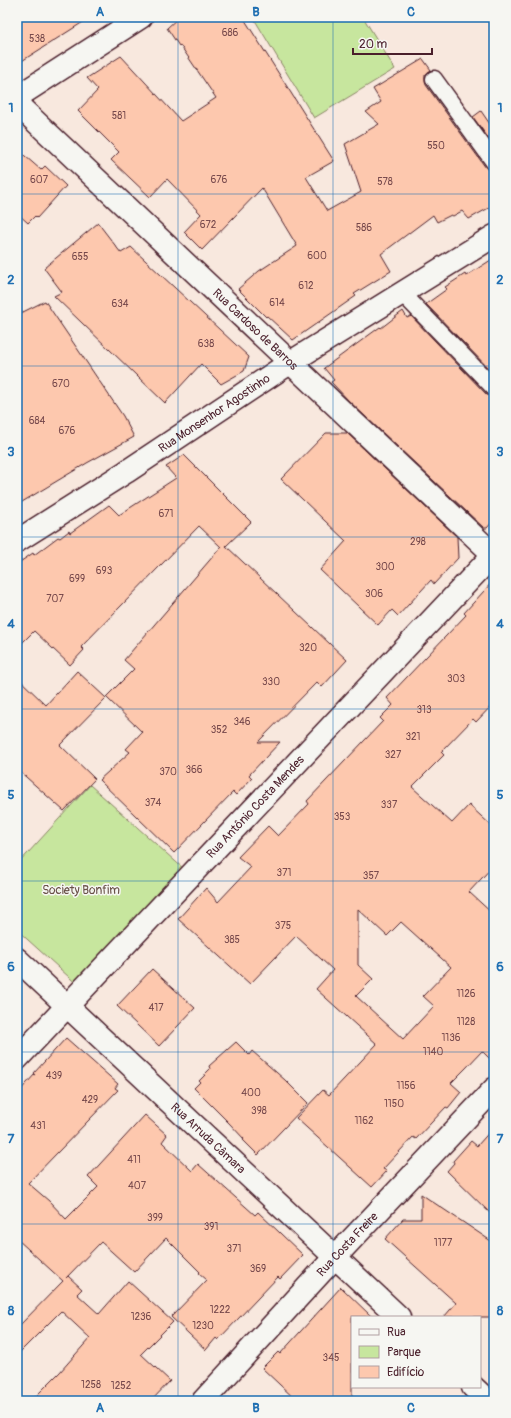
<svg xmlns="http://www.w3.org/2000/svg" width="511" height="1418" viewBox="0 0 511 1418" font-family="Pangolin,sans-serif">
  <rect width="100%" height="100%" fill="#f8e8de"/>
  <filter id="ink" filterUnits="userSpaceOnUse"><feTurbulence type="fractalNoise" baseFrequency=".025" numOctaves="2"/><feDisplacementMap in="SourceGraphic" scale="8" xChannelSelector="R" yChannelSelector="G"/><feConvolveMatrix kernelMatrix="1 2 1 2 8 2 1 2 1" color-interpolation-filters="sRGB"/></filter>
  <g filter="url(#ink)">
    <path fill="#c7e69e" stroke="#888264" d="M253,17h110l32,52 -81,49z
      M90,785l95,85 -105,117 -63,-57v-65z"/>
    <path fill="#fdc8ae" stroke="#4a1f2b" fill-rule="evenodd" d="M17,17h74l-74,47z
      M179,17h64l91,144 -28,16 21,34 34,-19 -16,-48 34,-20 -13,-12 15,-10 -8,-13 50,-30 8,11 -6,5v5l1,5 60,83 4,2 4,1v34l-25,14 -7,-8 -9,5 -2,-1 -14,7 -4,-7 -52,39 10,17 -37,23 2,2 -63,44 -26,-24 -1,1 -28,-28 21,-18 38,-25 -35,-58 -60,62 -18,-18 17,-18 -34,-35 -17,18 -39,-37 8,-8 -41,-41 20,-21 -11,-12 34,-22 60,65 35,-23 -36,-53 -1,1 -12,-18z
      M481,111l13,19v16l-21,-29z
      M17,149l24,21 4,-4 21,20 -29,32 -2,-2 -7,7 -11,-10z
      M98,223l23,30 10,-6 118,110 -5,14 -23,13 -20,-20 -36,39 -111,-107 8,-4 -18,-24z
      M494,258v116l-68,-70 21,-15 -2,-2 20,-13 1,2z
      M45,301l78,115 11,21 -47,26 -70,42v-190z
      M403,311l4,7 4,-2 76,79 7,2v123l-7,8h-3l-135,-127 -18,-19 3,-2 -10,-12 56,-41 1,1z
      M326,433h21l110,104 1,21 -24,26 -3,-4 -33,36 -6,-6 -14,15 -58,-55 26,-29 -65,-62z
      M184,455l67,67 -25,24 121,114 -25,27 -5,-5 -59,60h22l-31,33 3,3 -16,17 -3,-3 -59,61 -75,-73 31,-28 -4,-3 16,-17 -36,-35 28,-28 -10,-9 97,-113 -22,-21 -118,121 3,3 -14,15 -36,-34 -17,17v-84l16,-11 1,2 24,-18 2,1 9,-7 1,2 39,-28 10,10 57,-37 -10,-11z
      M494,580v123l-18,19 -3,-3 -32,33 3,3 -32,32 40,36 17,-18 25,23v37l-25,27 25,23v148l-12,-12 -16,17 -15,15 10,9 -13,16 -2,-1 -30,32 -3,-2 -30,32 4,2 -15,16 -76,-69 27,-28 6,5 48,-51 -61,-55 17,-19 -37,-34 -46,48 -72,-65 28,-31 12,14 33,-35 -13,-10 30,-31 10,10 31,-32 -2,-3 76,-80 -3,-3 13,-13 -6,-7 79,-83 -2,-2zM358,909l29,27 14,-14 50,45 -28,29 11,10 -31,33 -47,-43 17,-17 -15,-14z
      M77,671l29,27 -46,47 35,34 -31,32 -47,-42v-92l29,28z
      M152,969l43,39 -36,38 -42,-40z
      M66,1038l52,46 -3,4 3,2 -90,93 21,18 17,18 32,-32 -10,-10 57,-62 22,20 -5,7 30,29 6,-7 57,51 3,-3 45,43 -23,24 -2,-2 -60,63 -2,-2 -10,12 -35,-33 36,-37 -8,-7 1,-1 -34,-34 -32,34 -33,-30 -35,36 2,-2 14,13 -5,5 22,20 29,-33 45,41 -32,32 29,27 -19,20h-120l29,-29 30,-34 -29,-27 -44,44v-27l46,-47 -46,-42v-145l18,-20 -1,-1z
      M236,1042l13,13 3,-4 33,29 23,23 -50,52 -15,-15 1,-1 -14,-15 -36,-36 6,-6 -1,-1 6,-6v-1l5,-5 -1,-3z
      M494,1127v90l-47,-46 7,-8 -1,-2 18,-20 6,5z
      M421,1194l73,49v74h-50l12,-14 -71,-64 18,-20h18z
      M341,1287l31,30h-20v84h-55l-35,-33 16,-16 2,2z"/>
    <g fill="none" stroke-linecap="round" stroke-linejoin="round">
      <defs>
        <path id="service" d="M434,79l60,83
          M402,293l92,95"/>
        <g id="minor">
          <path d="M17,97l124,-80"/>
          <path id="s1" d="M17,104l477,451"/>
          <path id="s2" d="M17,541l109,-69 165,-110 203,-126"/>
          <path id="s3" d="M17,959l382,358"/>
          <path id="s4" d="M17,1059l477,-505"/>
          <path d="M473,1387l15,14"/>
          <path id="s5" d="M203,1401l132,-144 159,-168"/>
        </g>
      </defs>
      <use href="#service" stroke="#4a1f2b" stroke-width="19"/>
      <use href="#minor" stroke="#4a1f2b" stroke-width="25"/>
      <use href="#service" stroke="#f6f6f2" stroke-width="16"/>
      <use href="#minor" stroke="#f6f6f2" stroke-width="22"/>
    </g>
  </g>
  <path fill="none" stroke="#1f6fb2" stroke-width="1" stroke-opacity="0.55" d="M178,17v1384M333,17v1384M17,194h477M17,366h477M17,537h477M17,709h477M17,881h477M17,1052h477M17,1224h477"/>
  <g text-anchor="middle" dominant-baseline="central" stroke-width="3" stroke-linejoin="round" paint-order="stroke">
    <g font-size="10" fill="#77494c">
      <text x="230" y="33">686</text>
      <text x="37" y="39">538</text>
      <text x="119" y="116">581</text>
      <text x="436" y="146">550</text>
      <text x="39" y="180">607</text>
      <text x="219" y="180">676</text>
      <text x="385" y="182">578</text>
      <text x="208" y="225">672</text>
      <text x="364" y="228">586</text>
      <text x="317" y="256">600</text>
      <text x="80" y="257">655</text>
      <text x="306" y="286">612</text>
      <text x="277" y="303">614</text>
      <text x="120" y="304">634</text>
      <text x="206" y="344">638</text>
      <text x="61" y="384">670</text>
      <text x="37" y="421">684</text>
      <text x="67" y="431">676</text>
      <text x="166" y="514">671</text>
      <text x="418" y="542">298</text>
      <text x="385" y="567">300</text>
      <text x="104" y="571">693</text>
      <text x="77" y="579">699</text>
      <text x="374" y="594">306</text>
      <text x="55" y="599">707</text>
      <text x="308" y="648">320</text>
      <text x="456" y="679">303</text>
      <text x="271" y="682">330</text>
      <text x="424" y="710">313</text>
      <text x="242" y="722">346</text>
      <text x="219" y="730">352</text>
      <text x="413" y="737">321</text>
      <text x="393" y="755">327</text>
      <text x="194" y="770">366</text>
      <text x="168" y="772">370</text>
      <text x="153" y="803">374</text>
      <text x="389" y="805">337</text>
      <text x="342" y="817">353</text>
      <text x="284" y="873">371</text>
      <text x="371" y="876">357</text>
      <text x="283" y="926">375</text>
      <text x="232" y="940">385</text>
      <text x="466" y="994">1126</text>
      <text x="156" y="1008">417</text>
      <text x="466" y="1022">1128</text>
      <text x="451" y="1038">1136</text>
      <text x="433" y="1052">1140</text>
      <text x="54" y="1076">439</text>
      <text x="406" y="1086">1156</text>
      <text x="251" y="1093">400</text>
      <text x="90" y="1100">429</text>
      <text x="394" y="1104">1150</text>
      <text x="259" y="1111">398</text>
      <text x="364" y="1121">1162</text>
      <text x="38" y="1126">431</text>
      <text x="134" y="1160">411</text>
      <text x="137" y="1186">407</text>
      <text x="155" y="1218">399</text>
      <text x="211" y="1227">391</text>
      <text x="443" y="1243">1177</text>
      <text x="234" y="1249">371</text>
      <text x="258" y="1269">369</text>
      <text x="220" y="1310">1222</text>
      <text x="141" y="1317">1236</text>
      <text x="203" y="1326">1230</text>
      <text x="331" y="1358">345</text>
      <text x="91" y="1385">1258</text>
      <text x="121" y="1386">1252</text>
    </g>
    <g font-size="12" fill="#4a1f2b" stroke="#f6f6f2">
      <text stroke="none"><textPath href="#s1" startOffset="328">Rua Cardoso de Barros</textPath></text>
      <text stroke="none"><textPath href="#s2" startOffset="235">Rua Monsenhor Agostinho</textPath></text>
      <text stroke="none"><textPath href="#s4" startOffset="347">Rua Antônio Costa Mendes</textPath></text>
      <text stroke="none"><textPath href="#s3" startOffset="262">Rua Arruda Câmara</textPath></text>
      <text stroke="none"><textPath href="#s5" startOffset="213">Rua Costa Freire</textPath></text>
    </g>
    <g font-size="12" fill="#695148" stroke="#f6f6f2">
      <text x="81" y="890">Society Bonfim</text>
    </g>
  </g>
  <rect width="511" height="1418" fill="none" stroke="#f6f6f2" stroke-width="44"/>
  <rect x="351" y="1316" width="130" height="72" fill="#f6f6f2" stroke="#b1a0a2"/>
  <rect x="359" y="1329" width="20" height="6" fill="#f6f6f2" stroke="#b1a0a2"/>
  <text x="387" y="1336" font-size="12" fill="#4a1f2b">Rua</text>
  <rect x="359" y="1346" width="20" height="12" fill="#c7e69e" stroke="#b1a0a2"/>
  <text x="387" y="1356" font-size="12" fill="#4a1f2b">Parque</text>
  <rect x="359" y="1366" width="20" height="12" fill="#fdc8ae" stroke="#b1a0a2"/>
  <text x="387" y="1376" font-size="12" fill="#4a1f2b">Edifício</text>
  <path d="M353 48v6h79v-6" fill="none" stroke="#4a1f2b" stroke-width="2"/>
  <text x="359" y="48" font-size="12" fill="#4a1f2b" stroke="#f6f6f2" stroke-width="3" paint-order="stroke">20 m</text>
  <rect x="22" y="22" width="467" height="1374" fill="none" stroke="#1f6fb2" stroke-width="1.5"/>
  <g font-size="13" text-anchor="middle" font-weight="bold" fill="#1f6fb2">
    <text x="100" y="16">A</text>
    <text x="256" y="16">B</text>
    <text x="411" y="16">C</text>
    <text x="11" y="112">1</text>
    <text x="500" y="112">1</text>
    <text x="11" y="284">2</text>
    <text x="500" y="284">2</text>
    <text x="11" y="456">3</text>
    <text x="500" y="456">3</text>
    <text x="11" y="628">4</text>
    <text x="500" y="628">4</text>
    <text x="11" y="799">5</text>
    <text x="500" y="799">5</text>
    <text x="11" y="971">6</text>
    <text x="500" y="971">6</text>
    <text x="11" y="1143">7</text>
    <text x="500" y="1143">7</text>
    <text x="11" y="1315">8</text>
    <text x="500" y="1315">8</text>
    <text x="100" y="1412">A</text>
    <text x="256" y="1412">B</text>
    <text x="411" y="1412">C</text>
  </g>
</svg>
